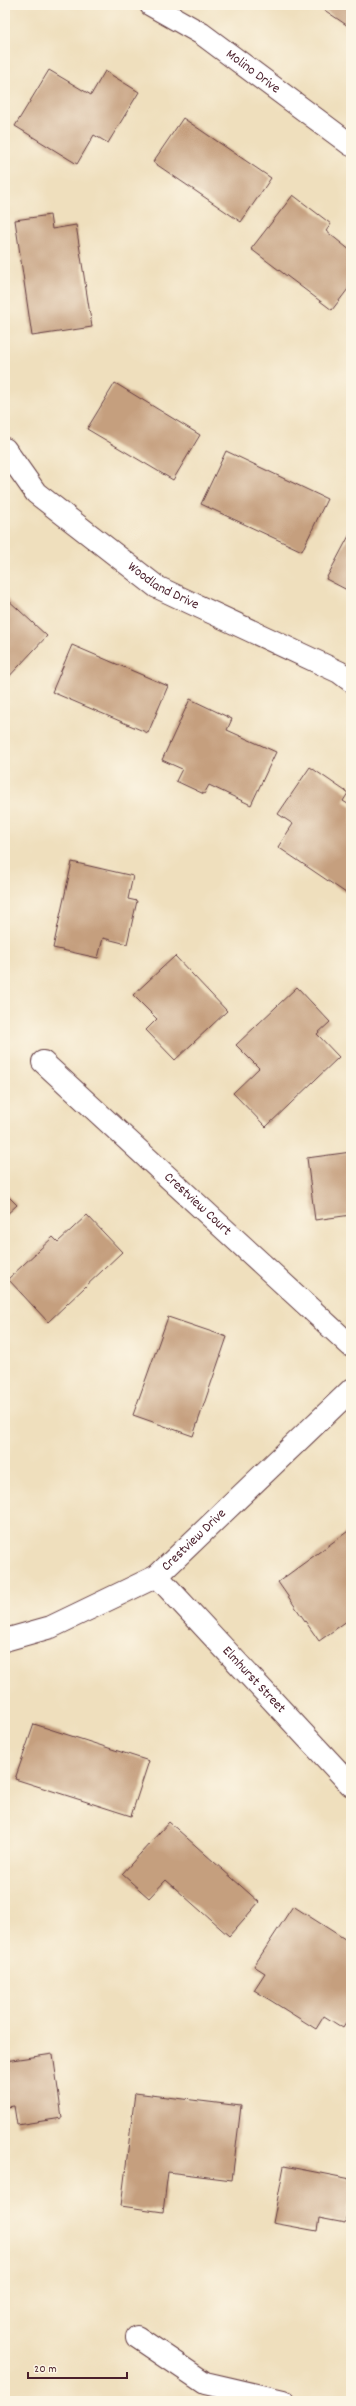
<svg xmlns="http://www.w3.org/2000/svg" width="356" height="2406" viewBox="0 0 356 2406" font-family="Dekko,sans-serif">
  <rect width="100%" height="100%" fill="#fcf5e5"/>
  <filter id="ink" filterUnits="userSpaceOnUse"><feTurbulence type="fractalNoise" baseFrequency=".025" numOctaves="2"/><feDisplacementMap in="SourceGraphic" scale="8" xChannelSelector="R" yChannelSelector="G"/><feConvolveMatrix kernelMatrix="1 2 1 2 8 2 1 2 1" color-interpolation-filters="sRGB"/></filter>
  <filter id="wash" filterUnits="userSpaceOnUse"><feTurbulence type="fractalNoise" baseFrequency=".012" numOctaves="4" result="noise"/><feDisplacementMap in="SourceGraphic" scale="16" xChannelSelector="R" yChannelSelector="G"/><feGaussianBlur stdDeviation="0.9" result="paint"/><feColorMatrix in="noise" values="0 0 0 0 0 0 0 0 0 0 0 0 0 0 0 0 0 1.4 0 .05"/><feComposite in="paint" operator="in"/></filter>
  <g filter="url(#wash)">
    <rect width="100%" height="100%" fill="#efdfbd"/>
    <g id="blocks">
      <path fill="#c59f7e" d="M317,5h34v23z
        M49,70l42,25 14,-24 34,21 -31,51 -14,-8 -17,29 -62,-38z
        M183,118l88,60 -30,44 -88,-60z
        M293,195l38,29 -5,7 25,20v34l-19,25 -81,-61z
        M50,215l2,14 24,-4 16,102 -60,9 -17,-116z
        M115,383l85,52 -27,45 -86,-51z
        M226,451l101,48 -25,52 -101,-47z
        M351,532v60l-25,-13z
        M5,597l42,39 -42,45z
        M72,645l96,41 -20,47 -96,-41z
        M190,699l42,20 -5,11 49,22 -25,53 -42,-20 -5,9 -28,-13 6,-12 -20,-9z
        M310,767l38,26 -5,8 8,5v79l-5,8 -68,-46 15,-23 -15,-10z
        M72,862l61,14 -5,23 9,2 -10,43 -24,-6 -5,20 -45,-10z
        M175,956l52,55 -52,49 -29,-30 11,-11 -24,-24z
        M297,987l33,35 -13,12 22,23 -73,70 -33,-34 26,-25 -23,-23z
        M351,1152v63l-36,5 -8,-62z
        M5,1193l12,12 -12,11z
        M87,1215l35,37 -74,70 -40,-43 45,-42 5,5z
        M168,1317l59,20 -34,99 -60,-21z
        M351,1529v89l-32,23 -41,-59z
        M34,1724l115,37 -18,55 -116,-37z
        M169,1822l90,80 -30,34 -63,-56 -17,18 -27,-24z
        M293,1906l58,37v72l-8,13 -19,-12 -8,13 -62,-39 11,-17 -11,-7z
        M53,2054l9,64 -45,7 -3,-19 -9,1v-46z
        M135,2093l106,13 -9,74 -64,-8 -5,40 -42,-6z
        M284,2166l67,13v15l-6,29 -26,-5 -2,13 -44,-8z"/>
    </g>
  </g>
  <g filter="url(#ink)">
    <use href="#blocks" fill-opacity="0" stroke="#633c41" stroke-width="1"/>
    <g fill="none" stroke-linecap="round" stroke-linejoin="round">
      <defs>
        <g id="minor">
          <path id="s1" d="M151,5l51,29 149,111"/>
          <path id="s2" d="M5,449l31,44 121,94 182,85 12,9"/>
          <path id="s3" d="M43,1062l308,284"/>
          <path id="s4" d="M157,1576l194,209"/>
          <path id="s5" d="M5,1640l46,-13 106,-51 194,-186"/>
          <path d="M137,2337l68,46 78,18"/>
        </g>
      </defs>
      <use href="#minor" stroke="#633c41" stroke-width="24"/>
      <use href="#minor" stroke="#fff" stroke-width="22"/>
    </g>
  </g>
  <g text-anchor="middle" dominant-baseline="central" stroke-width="3.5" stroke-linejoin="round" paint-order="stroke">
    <g font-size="14" fill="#4a1f2b" stroke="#fcf5e5">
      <text stroke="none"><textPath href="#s1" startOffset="122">Molino Drive</textPath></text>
      <text stroke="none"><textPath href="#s2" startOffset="212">Woodland Drive</textPath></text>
      <text stroke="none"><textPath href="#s3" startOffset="210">Crestview Court</textPath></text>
      <text stroke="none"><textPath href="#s5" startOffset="217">Crestview Drive</textPath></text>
      <text stroke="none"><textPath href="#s4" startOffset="142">Elmhurst Street</textPath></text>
    </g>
  </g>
  <rect width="356" height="2406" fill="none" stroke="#fcf5e5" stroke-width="20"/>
  <path d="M28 2372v6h99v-6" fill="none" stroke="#4a1f2b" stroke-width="2"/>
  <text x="34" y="2372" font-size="12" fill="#4a1f2b" stroke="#fcf5e5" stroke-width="3" paint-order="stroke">20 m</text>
</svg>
